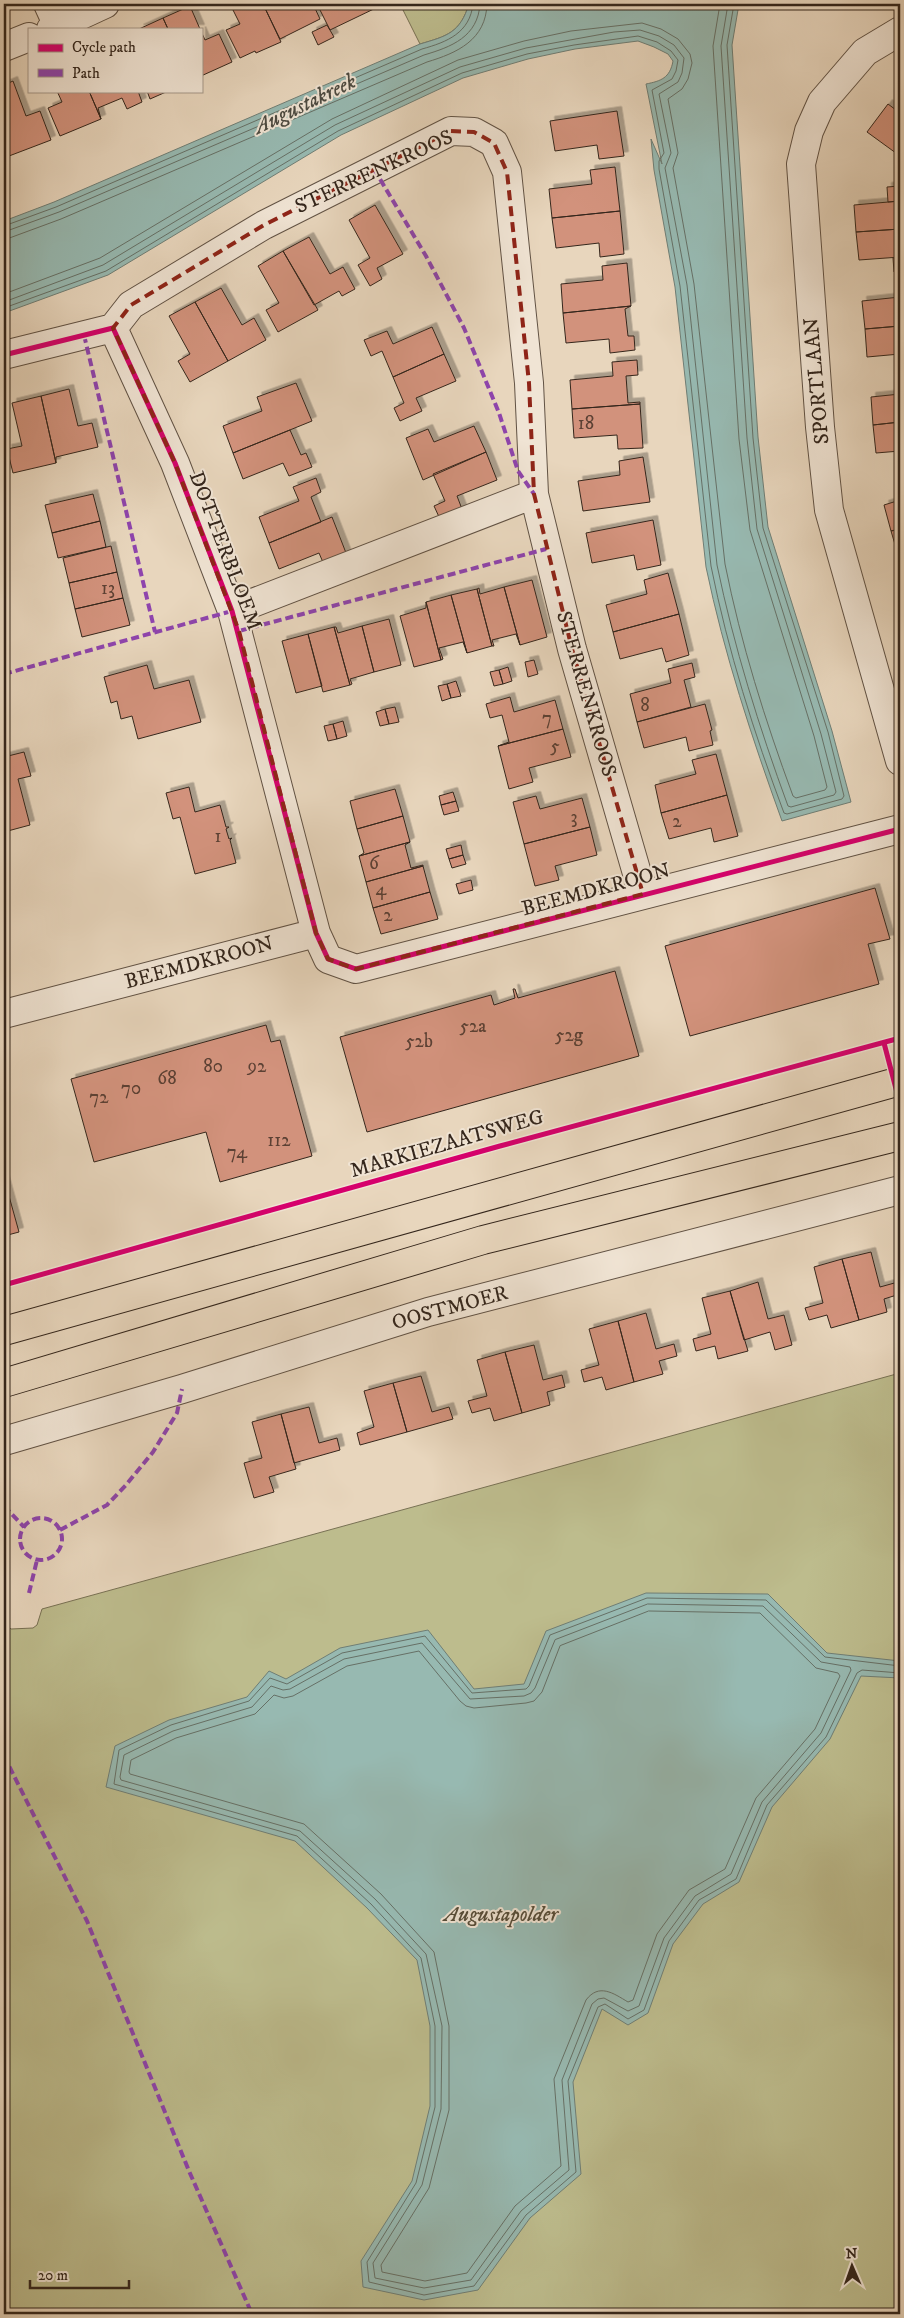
<svg xmlns="http://www.w3.org/2000/svg" width="904" height="2318" viewBox="0 0 904 2318" font-family="'IM FELL DW Pica',serif">
  <defs>
    <filter id="shadow"><feDropShadow dx="4.5" dy="-4.5" stdDeviation="0" flood-color="#0004"/></filter>
  </defs>
  <rect width="100%" height="100%" fill="#e8d6bd"/>
  <filter id="stains"><feTurbulence type="fractalNoise" baseFrequency=".004" numOctaves="4"/><feColorMatrix values="0 0 0 0 .2 0 0 0 0 .09 0 0 0 0 .02 0 0 0 .5 -.17"/></filter>
  <radialGradient id="worn" r=".72"><stop offset=".6" stop-color="#630" stop-opacity="0"/><stop offset="1" stop-color="#630" stop-opacity=".3"/></radialGradient>
  <path fill="#bdbc8d" stroke="#787154" d="M400,4h69c-9,29 -22,32 -49,40z
    M900,1373v941h-896v-691l7,6 22,-1 4,-3 5,-16z"/>
  <path fill="#97b9b1" stroke="#6f7e75" d="M469,4h270l-7,41 26,392 10,90 64,204 19,71 -69,19c-30,-83 -58,-167 -76,-254l-31,-280 -21,-117 -3,-31 11,25 -16,-80c15,-3 24,-6 27,-23l-5,-7 -14,-7 -16,-6 -63,8 -47,10 -65,19 -122,57 -233,140 -104,38v-92l50,-19 366,-158c27,-8 40,-11 49,-40z
    M646,1593l122,1 59,59 73,8v17l-39,-2 -31,63 -58,68 -33,75 -36,22 -30,40 -25,69 -20,12 -26,-16 -29,73 8,92 -51,44 -52,72 -54,10 -61,-13 -2,-26 51,-80 18,-75v-80l-13,-66 -50,-52 -72,-67 -189,-54 9,-41 54,-26 78,-23 22,-26 17,8 54,-31 88,-18 46,59 50,-5 22,-53z"/>
  <g fill="none" stroke-linecap="round" stroke-linejoin="round">
    <path stroke="#667066" stroke-width="1" d="M4,226l52,-19 366,-158c25,-7 48,-16 51,-45
      M4,232l55,-20 365,-157c27,-8 54,-18 56,-51
      M4,240l57,-21 366,-157c30,-9 59,-22 60,-58
      M4,294l96,-36 232,-139 126,-59 66,-19 47,-10 71,-8 19,6 17,10 12,15 2,9 -4,16 -6,10 -14,10 10,54 -5,15 21,116 31,280c16,80 40,156 68,232l3,2 29,-8 2,-3 -13,-51 -64,-206 -11,-91 -26,-393 7,-42
      M4,302l99,-37 232,-140 125,-58 66,-19 88,-16 26,-2 19,6 15,9 10,13 -2,15 -4,9 -19,12 12,59 -6,15 22,117 30,280c17,82 42,162 71,241l3,1 43,-12 2,-3 -15,-58 -64,-205 -10,-91 -26,-392 7,-42
      M4,308l102,-37 232,-140 124,-58 65,-19 47,-9 64,-9 19,6 14,9 7,9 -2,11 -4,8 -20,11 12,63 -5,8v8l21,117 31,280c17,85 43,167 73,247l3,1 55,-15 2,-3 -16,-64 -65,-204 -10,-90 -26,-393 7,-41
      M648,1604l115,2 58,56 29,5 1,3 -30,63 -59,69 -31,72 -36,22 -31,42 -25,68 -11,5 -24,-13 -6,1 -6,5 -30,76 7,90 -48,41 -50,69 -47,8 -49,-10 -2,-15 49,-78 19,-76 1,-83 -16,-72 -51,-55 -75,-68 -179,-51 -1,-3 4,-22 49,-24 79,-24 19,-21 12,4 7,-1 54,-30 78,-16 48,56 54,-3 7,-3 4,-5 20,-48z
      M649,1611l111,2 56,55 22,5 2,3 -25,53 -59,69 -31,71 -36,21 -32,44 -24,66 -5,2c-15,-9 -29,-19 -42,-2l-32,79 7,87 -46,40 -48,67 -42,8 -43,-9 -1,-7 48,-77 20,-78v-84l-15,-74 -53,-58 -77,-70 -174,-50 -1,-2 2,-12 45,-22 79,-24 19,-19 10,3 9,-2 54,-30 72,-15 41,50 6,5 8,2 52,-5 8,-2 8,-9 18,-46z
      M900,1666l-75,-9 -59,-57 -119,-2 -97,37 -21,51 -3,3 -54,4 -47,-57 -83,17 -55,31 -17,-6 -21,23 -78,24 -52,25 -5,34 183,52 74,68 50,54 14,68v81l-19,76 -49,79 2,20 55,13 50,-9 52,-71 50,-43 -8,-91 30,-74 7,-3 23,15 16,-9 25,-69 30,-41 37,-21 31,-74 59,-68 31,-64 5,-3 38,3"/>
  </g>
  <path fill="#d2927c" stroke="#34261c" filter="url(#shadow)" d="M230,4h33l18,38 -25,11 -1,-2 -15,7 -14,-28 14,-6z
    M263,4h50l7,15 -40,20z
    M317,4h62l1,2 -50,24z
    M190,6l10,23h-32l-5,-11z
    M163,18l5,11h-29z
    M327,25l7,12 -16,8 -6,-13z
    M201,31l4,9 14,-6 13,28 -31,14z
    M13,81l13,35 14,-5 11,29 -42,16 -5,-14v-57z
    M57,91h32l12,28 -41,17 -12,-28 14,-6z
    M89,91h49l4,11 -15,7 -5,-11 -24,10 3,11z
    M147,91h19v1l-16,7z
    M888,104l12,9v43l-33,-24z
    M617,111l7,45 -25,3 -2,-14 -42,6 -5,-30z
    M615,167l5,44 -68,7 -3,-29 43,-5 -2,-14z
    M900,186v15l-12,1 -1,-15z
    M900,201v28l-44,3 -2,-27z
    M375,205l28,49 -26,14 5,11 -12,7 -12,-21 12,-7 -21,-38z
    M620,211l4,43 -24,3 -1,-14 -43,5 -4,-30z
    M900,229v28l-41,3 -3,-28z
    M309,237l21,37 13,-7 12,22 -13,7 -3,-5 -25,14 -31,-54z
    M283,251l35,59 -40,22 -12,-22 13,-7 -21,-37z
    M900,257v15h-6l-1,-14z
    M627,263l4,43 -68,7 -2,-29 42,-4 -1,-14z
    M900,282v15l-3,1 -2,-15z
    M221,288l21,37 12,-7 12,22 -38,21 -33,-59z
    M900,297v29l-35,3 -3,-28z
    M195,302l33,59 -38,21 -12,-21 12,-7 -21,-38z
    M631,306l-6,3 3,27h6l1,14 -25,3 -1,-14 -43,4 -3,-30z
    M900,326v28l-33,3 -2,-28z
    M432,327l12,27 -51,23 -11,-26 -11,5 -7,-16 23,-9 6,13z
    M444,354l12,27 -40,17 6,13 -22,10 -6,-13 10,-5 -11,-26z
    M637,360l1,15 -12,1 2,27 12,-1v2l-68,5 -2,-29 43,-4 -1,-14z
    M296,383l16,38 -79,32 -10,-27 39,-15 -5,-14z
    M69,389l9,37 14,-3 6,24 -42,10v6l-15,-67z
    M900,394v28l-27,3 -2,-28z
    M41,396l15,67 -43,10 -6,-24 15,-3 -10,-43z
    M640,404l3,44 -25,1 -1,-14 -43,3 -2,-29z
    M900,422v29l-24,2 -3,-28z
    M474,426l12,26 -63,28 -17,-42 22,-9 6,13z
    M290,430l11,25 5,-2 6,14 -23,9 -6,-13 -40,16 -10,-26z
    M486,452l11,28 -40,16 5,13 -22,10 -6,-13 11,-5 -12,-27z
    M643,457l7,45 -67,9 -5,-30 42,-6 -1,-14z
    M316,478l5,14 -10,5 10,25 -52,21 -10,-26 40,-16 -6,-14z
    M93,494l7,27 -48,12 -7,-28z
    M900,500v29l-9,2 -7,-26z
    M332,517l16,41 -23,9 -6,-14 -40,16 -10,-26z
    M653,520l8,45 -24,5 -3,-15 -42,8 -6,-30z
    M100,521l6,26 -48,11 -6,-25z
    M900,529v29h-1l-8,-27z
    M111,546l6,26 -48,11 -6,-25z
    M117,572l6,26 -48,11 -6,-26z
    M668,573l11,41 -66,18 -7,-27 41,-11 -3,-14z
    M532,580l15,57 -27,8 -16,-58z
    M504,587l16,58 -4,-11 -24,6 2,6h-2l-15,-57 2,-1 1,6z
    M477,589l15,57 -25,7 -16,-58z
    M451,595l16,58 -4,-11 -24,6 4,11 -2,1 -15,-58z
    M123,598l7,27 -48,12 -7,-28z
    M426,602l15,58 -27,7 -14,-51 26,-8z
    M679,614l10,41 -23,7 -4,-14 -42,11 -7,-27z
    M389,619l12,46 -27,7 -12,-46z
    M362,626l12,46 -24,7 2,5 -2,1 -16,-58h2l2,6z
    M334,627l16,58 -27,7 -15,-58z
    M308,634l14,52 -26,7 -14,-52z
    M534,660l4,14 -10,3 -3,-15z
    M692,663l3,14 -11,3 7,27 -54,15 -7,-28 41,-11 -3,-14z
    M147,665l7,24 35,-9 12,42 -63,17 -6,-23 -11,3 -4,-18 -6,2 -7,-26z
    M508,667l4,14 -9,3 -4,-14z
    M499,670l4,14 -9,2 -4,-14z
    M456,681l5,15 -10,2 -4,-14z
    M447,684l4,14 -9,3 -4,-15z
    M510,697l4,15 41,-12 8,29 -65,17 11,-4 -7,-27 -12,3 -4,-14z
    M705,704l7,26 -2,1 3,14 -24,6 -3,-14 -42,11 -7,-26z
    M395,707l4,15 -10,2 -4,-15z
    M385,709l4,15 -9,2 -4,-14z
    M343,721l4,15 -10,3 -4,-15z
    M333,724l4,15 -9,2 -4,-15z
    M563,729l8,28 -42,11 4,14 -24,7 -11,-43z
    M24,752l7,24 -13,3 12,46 -26,7v-75z
    M716,754l11,41 -66,18 -6,-28 41,-11 -4,-14z
    M189,787l6,25 25,-7 6,22h3l-3,2 3,10 3,-1 -2,2 6,23 -41,11 -15,-57 -7,2 -7,-26z
    M395,789l8,27 -46,13 -7,-28z
    M453,792l3,9 -15,4 -2,-9z
    M727,795l11,41 -24,6 -3,-14 -42,11 -8,-26z
    M536,796l4,13 42,-11 8,29 -66,17 -11,-42z
    M456,801l3,10 -15,4 -3,-10z
    M403,816l7,26 -51,14 5,-3 -7,-24z
    M590,827l7,28 -42,11 4,14 -24,6 -11,-42z
    M410,842l-5,3 6,23 12,-3v1l-57,16 -7,-26z
    M461,845l2,10 -14,4 -3,-10z
    M463,855l3,9 -14,4 -3,-9z
    M423,866l7,26 -57,16 -7,-26z
    M471,880l2,10 -14,4 -3,-10z
    M875,888l15,51 -22,5 11,40 -189,52 -25,-90z
    M430,892l8,27 -57,15 -8,-26z
    M615,971l24,85 -272,76 -27,-95 151,-42 3,10 21,-7 -2,-9h2l3,9z
    M266,1025l5,17 9,-2 32,116 -92,26 -14,-50 -112,30 -23,-83z
    M4,1178l15,54 -15,4z
    M871,1252l9,35 18,-5 2,12 -16,5 3,13 -28,8 -17,-61z
    M842,1259l17,61 -28,8 -4,-13 -18,5 -4,-12 18,-5 -9,-36z
    M758,1282l10,37 16,-4 8,30 -17,5 -5,-18 -26,8 -14,-49z
    M730,1291l18,60 -30,8 -3,-13 -19,5 -3,-12 18,-5 -9,-36z
    M646,1313l10,36 18,-5 3,12 -18,5 4,13 -29,8 -16,-61z
    M618,1321l16,61 -28,8 -4,-13 -18,5 -3,-12 18,-5 -10,-36z
    M534,1345l9,35 19,-5 3,12 -18,5 3,13 -28,8 -17,-61z
    M505,1352l17,61 -28,8 -4,-13 -18,5 -4,-12 19,-5 -10,-36z
    M421,1376l11,36 17,-5 4,12 -46,13 -14,-49z
    M393,1383l14,49 -47,13 -3,-12 17,-6 -10,-36z
    M309,1407l10,36 18,-5 3,12 -46,13 -13,-49z
    M281,1414l15,55 -27,8 5,15 -20,6 -10,-35 18,-5 -10,-36z"/>
  <g fill="none" stroke-linecap="round" stroke-linejoin="round">
    <defs>
      <path id="minor" d="M48,4l10,22
        M51,29l54,-25
        M900,31l-35,21 -43,50 -13,29 -8,33 19,263 9,83 71,251
        M4,47l25,-10
        M113,328l18,-23 133,-80 187,-94 23,1 20,11 13,29 22,211 5,111 38,155 71,245
        M4,355l109,-27 62,135 57,148 84,322 12,26 28,10 544,-140
        M232,611l302,-117
        M4,1014l312,-81
        M4,1441l178,-52 246,-77 472,-122"/>
      <path id="major" d="M4,1331l896,-250
        M4,1383l479,-143 417,-104"/>
    </defs>
    <use href="#minor" stroke="#615244" stroke-width="30"/>
    <use href="#major" stroke="#34261c" stroke-width="30"/>
    <use href="#minor" stroke="#f0e4d4" stroke-width="28"/>
    <use href="#major" stroke="#e8d6bd" stroke-width="28"/>
    <path stroke="#8e44ad" stroke-width="4" stroke-dasharray="8 4" stroke-linecap="butt" d="M374,169l52,87 38,72 35,85 19,58 16,23
      M84,335l71,297
      M239,631l307,-82
      M4,674l228,-63
      M4,1506l20,21
      M20 1539a21 21 0 1 1 42 0a21 21 0 1 1-42 0Z
      M60,1530l47,-25 19,-20 27,-33 24,-39 5,-24
      M29,1593l8,-33
      M4,1756l83,165 102,250 63,143"/>
    <defs>
      <path id="cycleway" d="M4,355l109,-27 62,135 57,148 84,322 12,26 28,10 544,-140
        M884,1043l16,61
        M4,1285l496,-139 400,-108"/>
    </defs>
    <use href="#cycleway" stroke="#f0e4d4" stroke-width="8"/>
    <use href="#cycleway" stroke="#d6006c" stroke-width="5"/>
  </g>
  <path fill="none" stroke="#8f2418" stroke-width="4" stroke-dasharray="10 6" stroke-linejoin="round" d="M451,131l23,1 20,11 13,29 22,211 5,111 38,155 71,245 -287,75 -28,-10 -12,-26 -77,-302 -64,-168 -62,-135 18,-23 133,-80z"/>
  <g text-anchor="middle" dominant-baseline="central" stroke-width="4" stroke-linejoin="round" paint-order="stroke">
    <g font-size="19" fill="#5c4134">
      <text x="586" y="423">18</text>
      <text x="108" y="588">13</text>
      <text x="645" y="705">8</text>
      <text x="547" y="718">7</text>
      <text x="555" y="746">5</text>
      <text x="574" y="817">3</text>
      <text x="677" y="821">2</text>
      <text x="218" y="836">1</text>
      <text x="374" y="863">6</text>
      <text x="381" y="889">4</text>
      <text x="388" y="915">2</text>
      <text x="473" y="1026">52a</text>
      <text x="569" y="1035">52g</text>
      <text x="419" y="1041">52b</text>
      <text x="213" y="1066">80</text>
      <text x="257" y="1066">92</text>
      <text x="167" y="1078">68</text>
      <text x="131" y="1088">70</text>
      <text x="99" y="1097">72</text>
      <text x="279" y="1140">112</text>
      <text x="237" y="1152">74</text>
    </g>
    <g font-size="21" fill="#34261c" stroke="#f0e4d4">
      <text transform="translate(374 172) rotate(-25)">STERRENKROOS</text>
      <text transform="translate(817 381) rotate(-95)">SPORTLAAN</text>
      <text transform="translate(225 551) rotate(69)">DOTTERBLOEM</text>
      <text transform="translate(586 694) rotate(74)">STERRENKROOS</text>
      <text transform="translate(596 890) rotate(-15)">BEEMDKROON</text>
      <text transform="translate(199 963) rotate(-15)">BEEMDKROON</text>
      <text transform="translate(447 1144) rotate(-16)">MARKIEZAATSWEG</text>
      <text transform="translate(450 1308) rotate(-15)">OOSTMOER</text>
    </g>
    <g font-size="21" font-style="italic" fill="#564c38" stroke="#f0e4d4">
      <text x="501" y="1915">Augustapolder</text>
    </g>
    <g font-size="22" font-style="italic" fill="#4d4b41" stroke="#f0e4d4">
      <text transform="translate(305 104) rotate(-26)">Augustakreek</text>
    </g>
  </g>
  <rect width="904" height="2318" fill="none" stroke="#e8d6bd" stroke-width="20"/>
  <rect x="5" y="5" width="894" height="2308" fill="none" stroke="#34261c" stroke-width="2.5"/>
  <rect x="10" y="10" width="884" height="2298" fill="none" stroke="#34261c"/>
  <rect x="28" y="28" width="175" height="65" fill="#f0e4d4" stroke="#a5988a"/>
  <rect x="38" y="44" width="25" height="8" fill="#d6006c" stroke="#a5988a"/>
  <text x="72" y="52" font-size="15" fill="#34261c">Cycle path</text>
  <rect x="38" y="69" width="25" height="8" fill="#8e44ad" stroke="#a5988a"/>
  <text x="72" y="78" font-size="15" fill="#34261c">Path</text>
  <g transform="translate(852 2266) rotate(358)" stroke="#f0e4d4" stroke-width="4" paint-order="stroke">
  <path d="M0-4L9 19L0 12L-9 19Z" fill="#34261c"/>
  <text y="-8" font-size="14" font-weight="bold" text-anchor="middle" fill="#34261c">N</text>
  </g>
  <path d="M30 2280v8h99v-8" fill="none" stroke="#34261c" stroke-width="2.5"/>
  <text x="38" y="2280" font-size="15" fill="#34261c" stroke="#f0e4d4" stroke-width="4" paint-order="stroke">20 m</text>
  <rect width="100%" height="100%" filter="url(#stains)"/>
  <rect width="100%" height="100%" fill="url(#worn)"/>
</svg>
